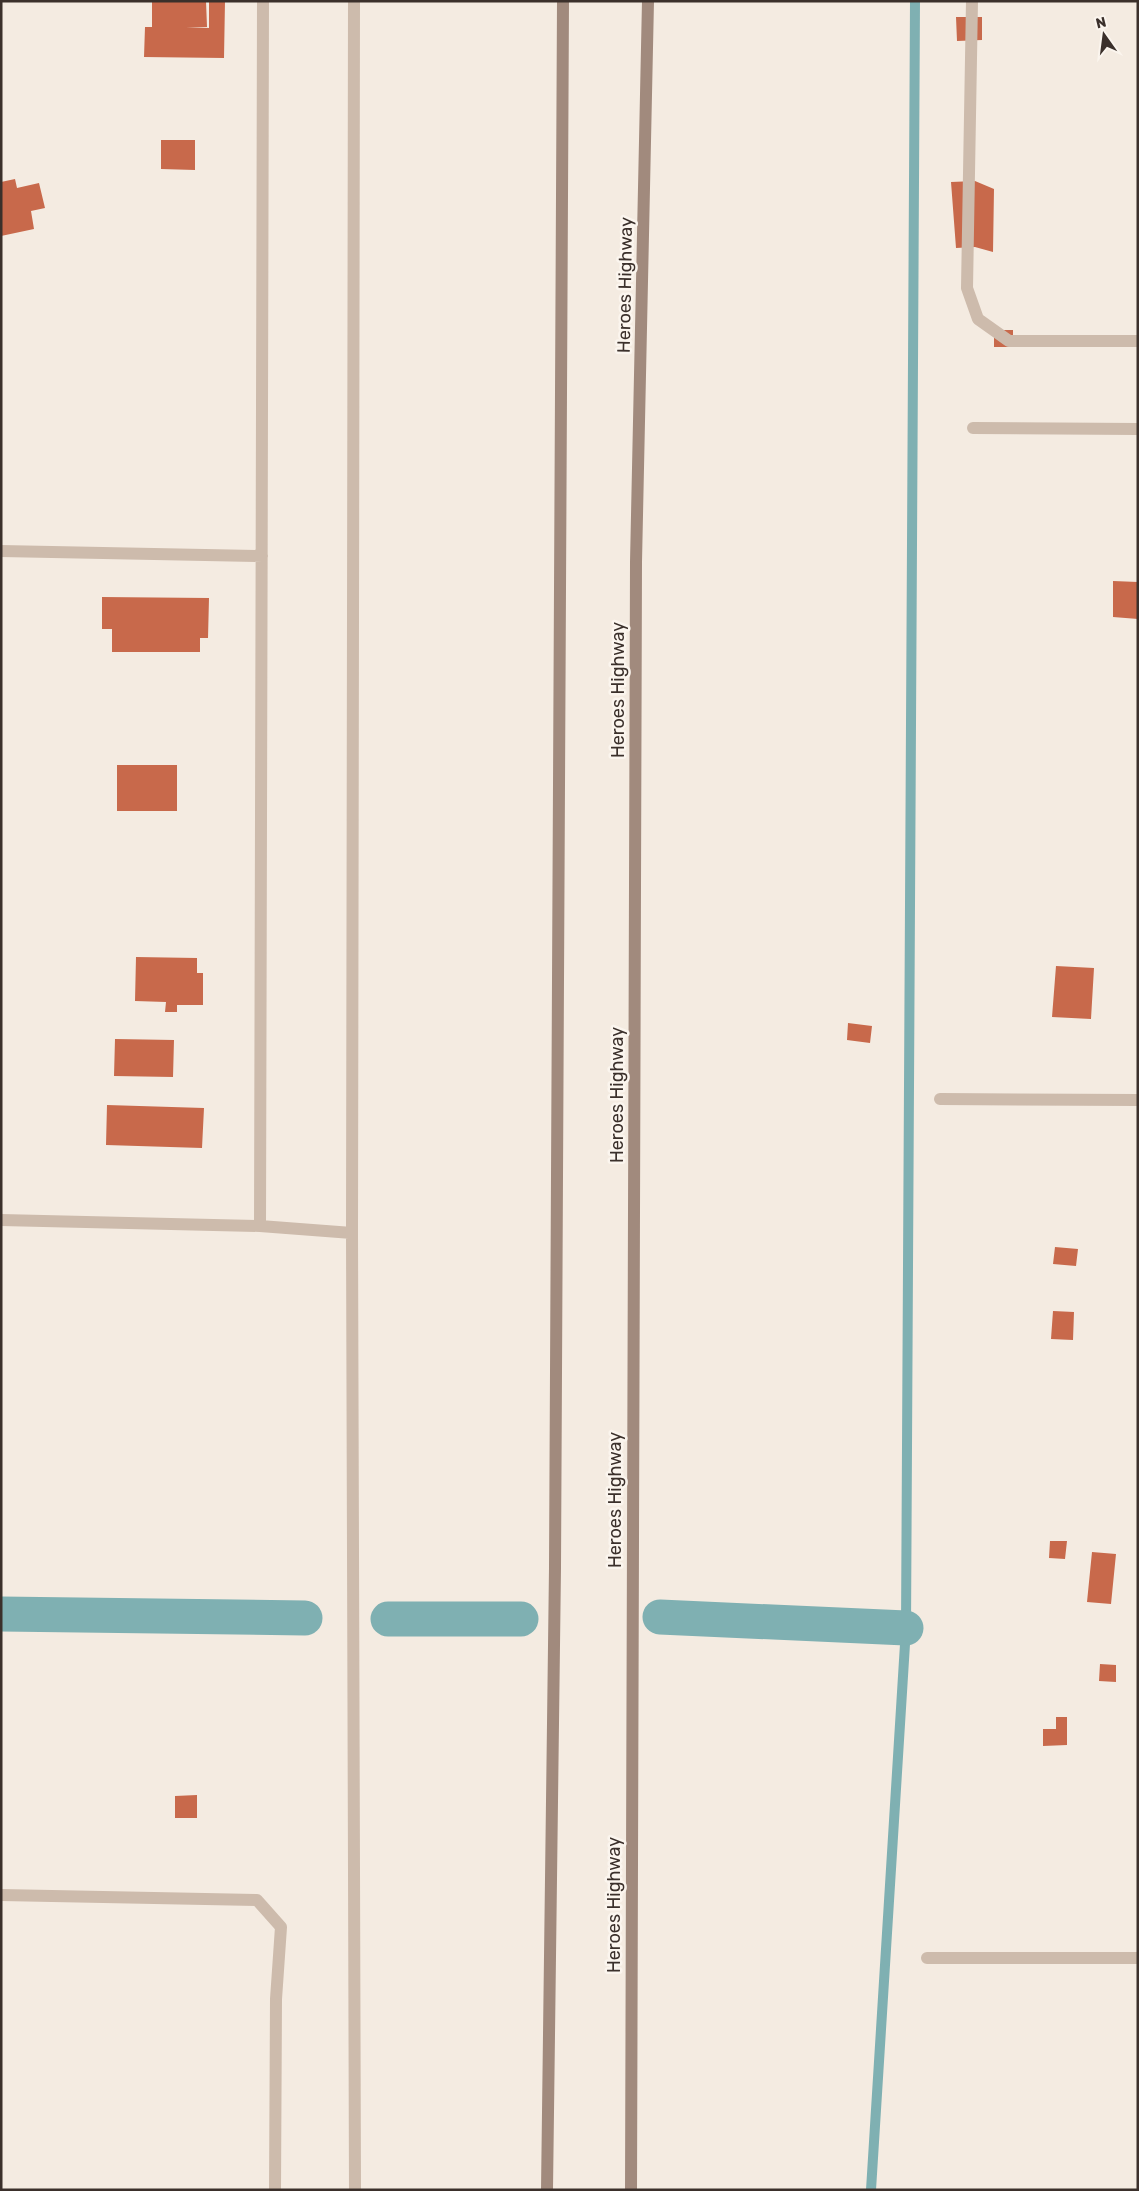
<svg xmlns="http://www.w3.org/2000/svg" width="1139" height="2191" viewBox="0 0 1139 2191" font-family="Rubik,sans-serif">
  <rect width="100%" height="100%" fill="#f4ebe1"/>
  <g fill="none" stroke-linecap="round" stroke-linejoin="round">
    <path stroke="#7fb0b2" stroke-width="10" d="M871,2190l35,-562 9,-1627"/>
    <path stroke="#7fb0b2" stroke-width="35" d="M1,1614l304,4
      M660,1617l246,11
      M388,1619h133"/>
  </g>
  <path fill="#c8694b" d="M152,1h54l1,26h-21l23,1v-27h16l-1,57 -80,-1 1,-30h7z
    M956,17h26v23l-25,1z
    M161,140h34v30l-34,-1z
    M15,179l2,9 22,-5 6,25 -14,3 3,18 -33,7v-54z
    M975,181l19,8 -1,63 -18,-5 -19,1 -5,-66z
    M994,330h19v17h-19z
    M1113,581l25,1v37l-25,-2z
    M102,597l107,1 -1,40h-8v14h-88v-23h-10z
    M117,765h60v46h-60z
    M136,957l61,1v15h6v32h-26v7h-12l1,-10 -31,-1z
    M1056,966l38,2 -3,51 -39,-2z
    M848,1023l24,3 -2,17 -23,-3z
    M115,1039l59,1 -1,37 -59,-1z
    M107,1105l97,3 -2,40 -96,-3z
    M1055,1247l23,2 -2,17 -23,-2z
    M1053,1311l21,1 -1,28 -22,-1z
    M1050,1541h17l-2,18 -16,-1z
    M1092,1552l24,2 -5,50 -24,-2z
    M1100,1664l16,1v17l-17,-1z
    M1056,1717h11v28l-24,1v-17h13z
    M197,1795v23h-22v-22z"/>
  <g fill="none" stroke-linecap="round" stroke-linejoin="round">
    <path stroke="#cdbbac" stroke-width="12" d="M354,1l-2,1232 3,957
      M972,1l-5,287 11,31 31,22h129
      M973,428l165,1
      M1,551l261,5
      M940,1099l198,1
      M1,1220l259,6 3,-1225
      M260,1226l92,7
      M1,1895l256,5 24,27 -5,72 -1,191
      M927,1958h211"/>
    <path stroke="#a18a7d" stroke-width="12" d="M547,2190l8,-622 8,-1567
      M631,2190l5,-1628 12,-561"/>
  </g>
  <g text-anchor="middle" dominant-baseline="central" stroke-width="5" stroke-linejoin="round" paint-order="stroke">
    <g font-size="18" fill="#3b302b" stroke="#fbf5ee">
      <text transform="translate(625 285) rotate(-89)">Heroes Highway</text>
      <text transform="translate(618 690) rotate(-90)">Heroes Highway</text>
      <text transform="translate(617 1095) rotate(-90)">Heroes Highway</text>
      <text transform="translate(615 1500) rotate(-90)">Heroes Highway</text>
      <text transform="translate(614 1905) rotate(-90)">Heroes Highway</text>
    </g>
  </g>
  <rect width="1139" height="2191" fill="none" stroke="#3b302b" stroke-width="5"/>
  <g transform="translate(1104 35) rotate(346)" stroke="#fbf5ee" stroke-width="4" paint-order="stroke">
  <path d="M0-4L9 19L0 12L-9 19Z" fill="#3b302b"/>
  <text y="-8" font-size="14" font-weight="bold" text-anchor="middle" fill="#3b302b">N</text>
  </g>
</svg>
